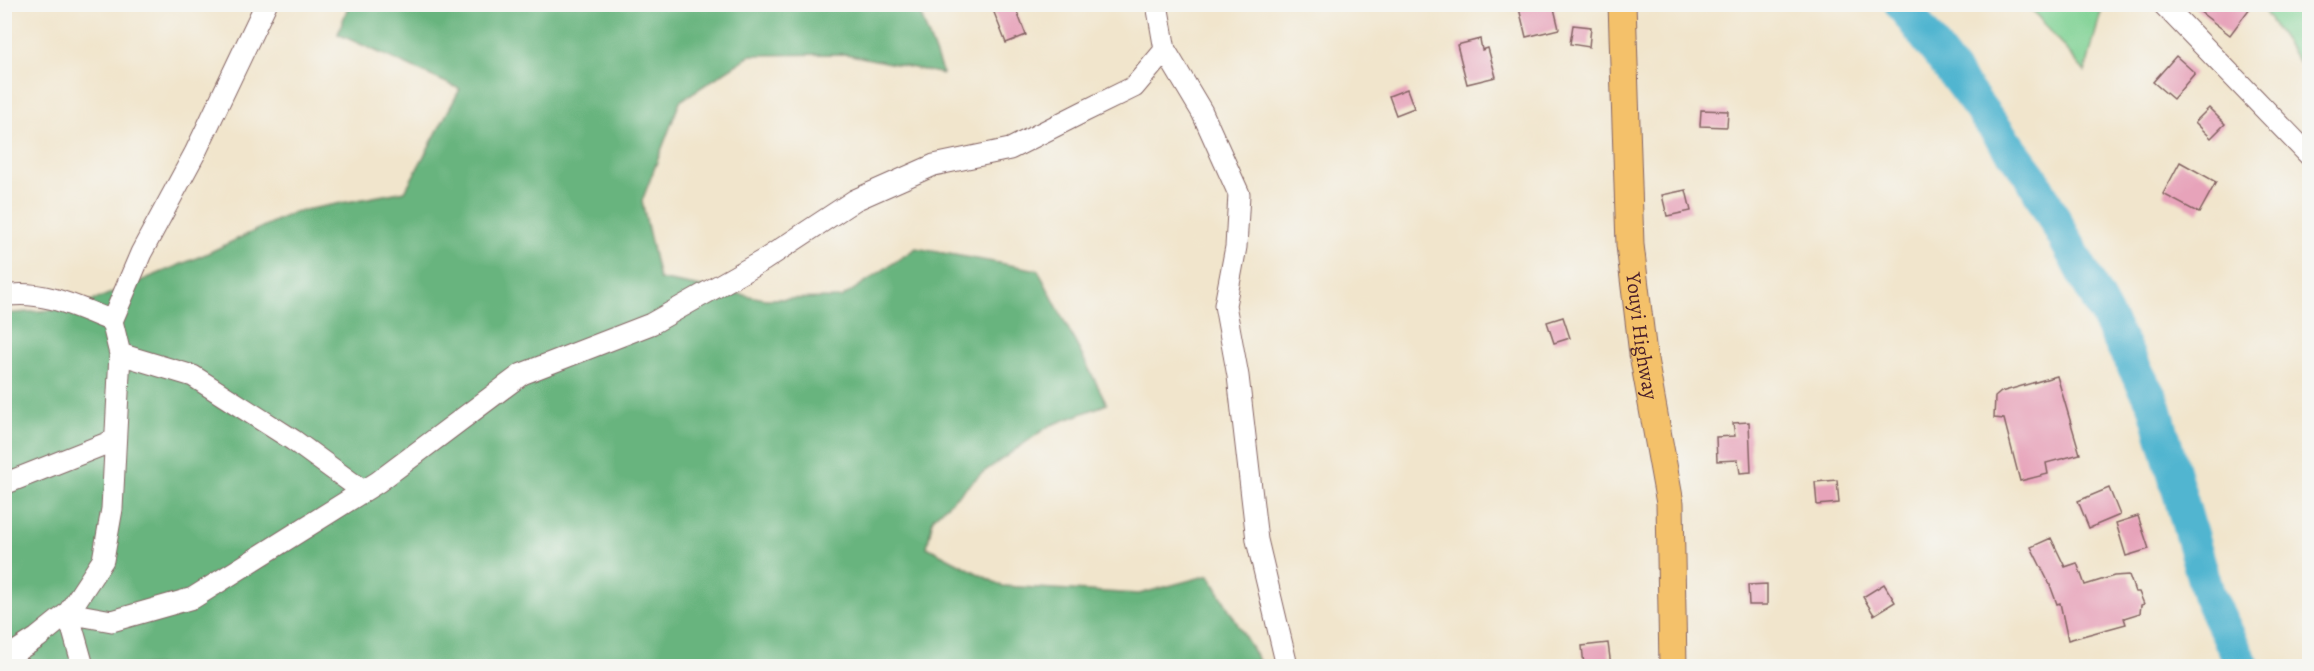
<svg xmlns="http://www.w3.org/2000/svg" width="2314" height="671" viewBox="0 0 2314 671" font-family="Alegreya,serif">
  <rect width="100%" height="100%" fill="#f6f6f2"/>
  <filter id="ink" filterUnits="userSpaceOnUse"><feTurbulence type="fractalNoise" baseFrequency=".0167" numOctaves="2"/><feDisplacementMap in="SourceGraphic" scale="12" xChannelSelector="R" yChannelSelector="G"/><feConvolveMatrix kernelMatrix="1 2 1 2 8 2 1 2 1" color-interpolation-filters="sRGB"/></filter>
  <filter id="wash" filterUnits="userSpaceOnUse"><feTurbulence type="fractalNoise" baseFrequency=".008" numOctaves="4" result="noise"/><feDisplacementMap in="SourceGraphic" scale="24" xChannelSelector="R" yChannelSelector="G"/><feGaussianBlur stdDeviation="1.35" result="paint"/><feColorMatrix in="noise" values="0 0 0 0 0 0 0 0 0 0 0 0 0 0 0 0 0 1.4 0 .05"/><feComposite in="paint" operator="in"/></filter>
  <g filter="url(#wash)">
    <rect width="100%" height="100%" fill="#f1e5cc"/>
    <path fill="#80d294" stroke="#657860" stroke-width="1.5" d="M2028,5h75l-18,67z
      M2260,5h49v58l-10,-1z"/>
    <path fill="#68b47e" stroke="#596a54" stroke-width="1.5" d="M349,4l568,1 26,69 -97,-20 -95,1 -71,46 -38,100 17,78 106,20 76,-1 75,-50 122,22 69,134 -58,22 -68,48 -48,44 -6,29 75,39 137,8 70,-19 53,91h-1257v-352l70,-6 131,-54 88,-42 111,-21 55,-102 -122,-55z"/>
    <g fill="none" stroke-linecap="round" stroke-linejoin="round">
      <path stroke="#51b5d0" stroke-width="34" d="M1901,4l130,172 123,228 54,190 35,72"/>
    </g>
    <g id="blocks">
      <path fill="#e7a3ba" d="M1006,4h8l12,31 -20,8 -13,-33z
        M1518,4h35l6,25 -33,8z
        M2190,4h63l-23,31z
        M1573,25l18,2 -2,20 -19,-3z
        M1480,39l2,11 6,-2 8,29 -29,7 -10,-39z
        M2176,56l19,17 -22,26 -20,-17z
        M1407,89l7,19 -18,7 -7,-19z
        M2209,108l16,16 -14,14 -16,-16z
        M1701,110l27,1 -1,16 -27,-1z
        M2180,162l36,20 -17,31 -36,-19z
        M1686,190l5,21 -24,5 -5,-21z
        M1563,317l7,21 -16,5 -7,-21z
        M2057,376l23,78 -34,9 2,11 -28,7 -16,-62 -10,-1 1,-21 6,-5z
        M1749,422l2,50 -11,1 -2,-13 -21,1 -1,-24 19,-1 -2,-13z
        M1837,480l2,23 -22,2 -2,-23z
        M2109,488l11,27 -31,13 -11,-27z
        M2138,516l11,33 -23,7 -10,-33z
        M2051,538l14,29 12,-4 8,22 29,-9 15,-1 6,17h4l5,12 -3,1 -1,8 -16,5 2,6 -58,16 -8,-37 -3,1 -7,-19 -19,-38z
        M1767,584v21h-18l-1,-20z
        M1884,584l11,18 -21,13 -11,-18z
        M1608,643l3,23h-27l-2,-20z"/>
    </g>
  </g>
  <g filter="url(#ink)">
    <use href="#blocks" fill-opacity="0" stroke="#846463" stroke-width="1.5"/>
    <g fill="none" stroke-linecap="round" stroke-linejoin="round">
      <defs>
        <path id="minor" d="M1157,4l8,46 37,62 37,82 -3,53 -11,58 13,71 19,164 30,126
          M2163,4l147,152
          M4,296c38,-7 73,11 108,25
          M120,354l73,22 100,64 70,51
          M4,484l111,-44
          M4,659l33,-21 31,-25 35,-53 9,-51 8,-155 -8,-33 29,-68 54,-100 71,-149
          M83,666l-15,-53 44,8 81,-23 185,-116 144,-108 129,-50 113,-64 91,-60 79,-35 76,-16 73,-37 51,-25 31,-37"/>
        <g id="major">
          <path id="s1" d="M1622,4l8,241 13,109 27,149 3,163"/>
        </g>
      </defs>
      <use href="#minor" stroke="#846463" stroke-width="23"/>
      <use href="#major" stroke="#846463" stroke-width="29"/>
      <use href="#minor" stroke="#fff" stroke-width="21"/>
      <use href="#major" stroke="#f4c16a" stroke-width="27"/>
    </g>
  </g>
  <g text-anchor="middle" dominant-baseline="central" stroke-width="4.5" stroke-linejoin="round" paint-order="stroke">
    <g font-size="21" fill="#4a1f2b" stroke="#f6f6f2">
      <text stroke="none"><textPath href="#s1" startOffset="333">Youyi Highway</textPath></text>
    </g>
  </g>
  <rect width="2314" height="671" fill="none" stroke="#f6f6f2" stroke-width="24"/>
</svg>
